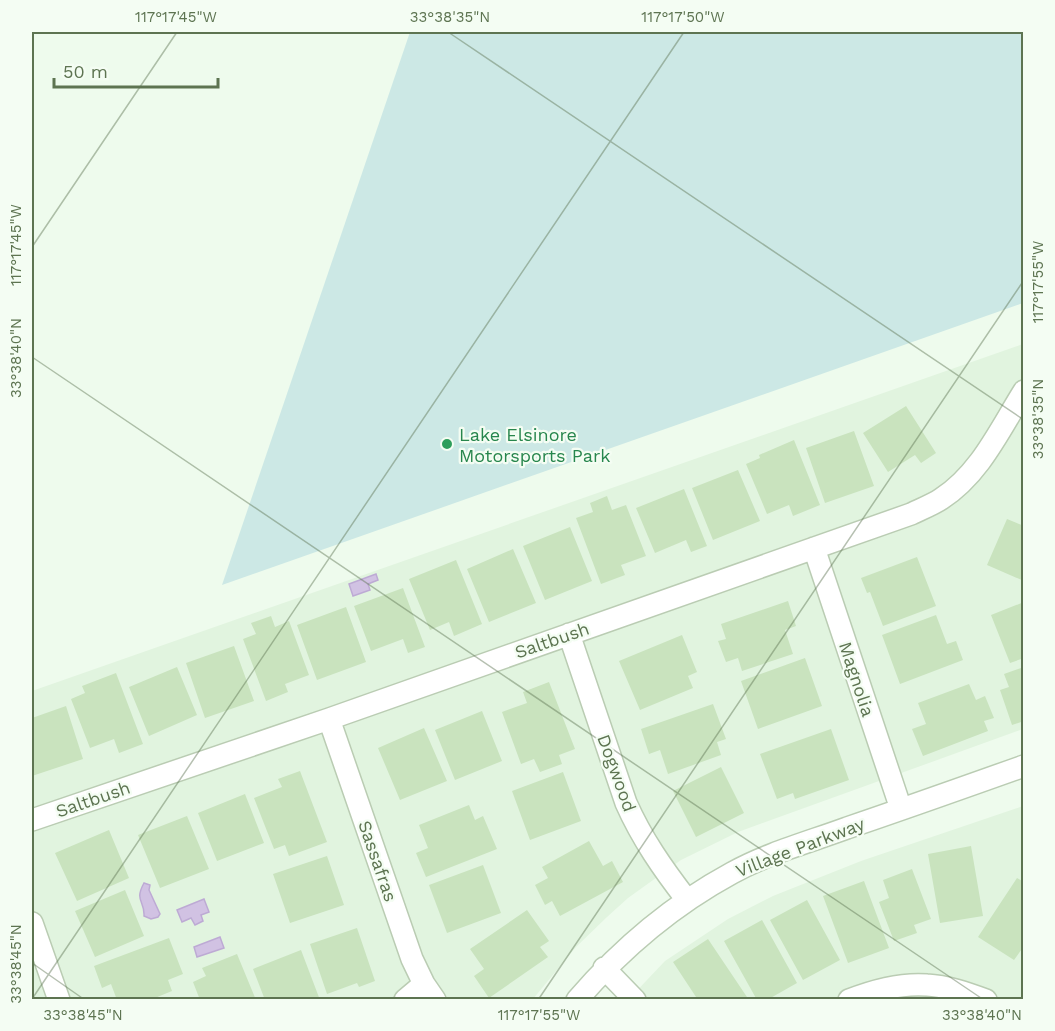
<svg xmlns="http://www.w3.org/2000/svg" width="1055" height="1031" viewBox="0 0 1055 1031" font-family="'Work Sans',sans-serif">
  <rect width="100%" height="100%" fill="#eefbed"/>
  <path fill="#e1f4df" d="M1023,344v385l-285,103 -57,28 -53,38 -21,19 -31,30 -43,52h-501v-308z
    M1023,806v193l-395,1 37,-39 63,-42 45,-23 88,-35z"/>
  <path fill="#cce8e5" d="M410,32h613v271l-801,282z"/>
  <path fill="#d1c2e3" stroke="#bdaad4" stroke-width="1.5" d="M376,574l2,6 -10,4 2,6 -17,6 -4,-12z
    M144,883l6,2 -1,5 11,24 -2,3 -7,2 -7,-3c1,-15 -10,-15 0,-33z
    M204,899l5,13 -8,3 2,6 -8,4 -4,-7 -9,4 -5,-12z
    M220,937l4,11 -27,9 -3,-10z"/>
  <path fill="#c9e3be" d="M906,406l30,47 -15,10 -6,-8 -27,17 -25,-39z
    M854,431l20,55 -49,17 -19,-55z
    M794,440l26,65 -27,11 -4,-11 -22,9 -21,-50 14,-6 -1,-3z
    M738,470l22,51 -47,19 -21,-52z
    M684,489l23,57 -16,6 -5,-12 -31,13 -19,-45z
    M607,496l5,14 14,-5 20,51 -25,9 4,10 -24,9 -25,-66 17,-6 -3,-9z
    M1007,519l17,7v55l-37,-16z
    M570,527l22,54 -47,19 -22,-54z
    M513,549l23,54 -47,19 -22,-53z
    M917,557l19,49 -53,20 -13,-34 -3,1 -6,-15z
    M456,560l26,64 -28,12 -5,-14 -19,8 -21,-51z
    M403,588l22,59 -17,6 -5,-14 -32,12 -17,-45z
    M788,601l8,25 -11,4 8,24 -51,17 -4,-13 -12,4 -8,-21 8,-2 -5,-15z
    M1024,602v56l-14,5 -19,-48z
    M346,607l20,55 -49,18 -20,-55z
    M936,615l11,29 9,-3 7,19 -63,24 -18,-49z
    M271,616l4,11 14,-6 20,54 -24,9 3,8 -22,9 -23,-62 13,-5 -5,-11z
    M682,635l15,37 -9,4 5,12 -53,22 -21,-49z
    M234,646l20,55 -49,17 -19,-55z
    M805,658l17,48 -64,23 -17,-48z
    M177,667l20,48 -48,21 -20,-49z
    M1024,667v54l-12,4 -12,-35 9,-3 -5,-13z
    M116,673l27,71 -24,9 -5,-14 -24,9 -19,-49 14,-6 -3,-7z
    M549,682l26,67 -16,6 3,9 -22,8 -6,-13 -13,5 -19,-52 25,-9 -4,-11z
    M969,684l7,16 9,-4 9,22 -10,3 4,10 -65,25 -11,-27 14,-5 -8,-21z
    M713,704l13,35 -9,3 4,13 -53,19 -8,-24 -11,4 -8,-25z
    M66,706l17,53 -51,17v-58z
    M482,711l20,50 -47,19 -20,-50z
    M424,728l23,53 -47,19 -22,-52z
    M831,729l18,51 -54,19 -2,-6 -16,6 -17,-45z
    M721,767l23,46 -48,24 -23,-46z
    M300,771l27,71 -38,14 -4,-11 -11,4 -20,-51 28,-11 -4,-8z
    M563,772l18,49 -51,19 -18,-49z
    M245,794l19,49 -47,18 -19,-48z
    M469,805l6,15 8,-4 14,33 -71,28 -10,-24 12,-5 -9,-23z
    M187,816l22,53 -49,19 -22,-53z
    M109,830l20,48 -52,23 -22,-48z
    M589,841l14,25 9,-5 11,21 -63,34 -8,-15 -7,4 -10,-20 13,-7 -6,-11z
    M971,846l12,70 -43,7 -12,-69z
    M327,856l17,49 -54,18 -17,-49z
    M483,865l18,48 -54,20 -18,-48z
    M912,869l19,50 -17,6 3,8 -23,8 -15,-39 10,-4 -6,-18z
    M1017,878l7,4v64l-10,14 -36,-23z
    M864,881l25,67 -41,15 -25,-67z
    M125,890l19,46 -49,21 -20,-46z
    M807,900l33,60 -37,20 -33,-60z
    M527,910l22,31 -9,6 8,10 -59,41 -15,-22 10,-7 -14,-20z
    M762,920l35,63 -30,17h-10l-33,-59z
    M357,928l18,53 -16,6 -2,-4 -30,11 -17,-50z
    M169,938l14,36 -15,6 4,11 -22,9h-33l-6,-16 -9,4 -8,-22z
    M708,939l41,61h-51l-25,-38z
    M301,950l19,50h-55l-12,-31z
    M237,954l19,46h-56l-7,-18 13,-6 -4,-8z"/>
  <g fill="none" stroke-linecap="round" stroke-linejoin="round">
    <defs>
      <path id="minor" d="M814,548l87,261
        M569,634l57,169c16,36 37,66 61,97
        M329,719l83,240 12,25 11,16
        M32,820l297,-101 582,-205c10,-5 21,-9 30,-15 39,-25 59,-70 83,-108
        M32,923l27,77
        M604,968l31,32
        M405,1000l19,-16
        M577,1000c44,-51 96,-95 155,-127 36,-20 77,-31 115,-45 59,-20 118,-41 177,-62
        M849,1000c23,-9 53,-17 78,-15 20,1 40,8 59,15"/>
    </defs>
    <use href="#minor" stroke="#baccb3" stroke-width="24"/>
    <use href="#minor" stroke="#fff" stroke-width="21"/>
  </g>
  <path fill="none" stroke="#5d7451" stroke-width="1.5" stroke-opacity="0.45" d="M448,32l576,388M32,247l145,-215M32,357l952,643M32,963l53,37M32,999l652,-967M538,1000l486,-720"/>
  <circle fill="#2e9e5b" stroke="#f4fdf3" stroke-width="2" cx="447" cy="444" r="6"/>
  <g text-anchor="middle" dominant-baseline="central" stroke-width="4.5" stroke-linejoin="round" paint-order="stroke">
    <g font-size="18" fill="#27864d" stroke="#f4fdf3" text-anchor="start">
      <text x="459" y="434">Lake Elsinore<tspan x="459" dy="21">Motorsports Park</tspan></text>
    </g>
    <g font-size="18" fill="#5d7451" stroke="#f4fdf3">
      <text transform="translate(552 640) rotate(-19)">Saltbush</text>
      <text transform="translate(857 679) rotate(72)">Magnolia</text>
      <text transform="translate(617 773) rotate(70)">Dogwood</text>
      <text transform="translate(93 799) rotate(-19)">Saltbush</text>
      <text transform="translate(800 847) rotate(-21)">Village Parkway</text>
      <text transform="translate(378 861) rotate(71)">Sassafras</text>
    </g>
  </g>
  <rect width="1055" height="1031" fill="none" stroke="#f4fdf3" stroke-width="66"/>
  <path d="M54 78v9h164v-9" fill="none" stroke="#5d7451" stroke-width="3"/>
  <text x="63" y="78" font-size="18" fill="#5d7451" stroke="#f4fdf3" stroke-width="4.5" paint-order="stroke">50 m</text>
  <rect x="33" y="33" width="989" height="965" fill="none" stroke="#5d7451" stroke-width="2"/>
  <g font-size="15" text-anchor="middle" fill="#5d7451">
    <text x="176" y="22">117°17'45"W</text>
    <text x="450" y="22">33°38'35"N</text>
    <text x="683" y="22">117°17'50"W</text>
    <text transform="translate(16 245) rotate(-90)" y="5">117°17'45"W</text>
    <text transform="translate(1038 282) rotate(-90)" y="5">117°17'55"W</text>
    <text transform="translate(16 358) rotate(-90)" y="5">33°38'40"N</text>
    <text transform="translate(1038 419) rotate(-90)" y="5">33°38'35"N</text>
    <text transform="translate(16 964) rotate(-90)" y="5">33°38'45"N</text>
    <text x="83" y="1020">33°38'45"N</text>
    <text x="539" y="1020">117°17'55"W</text>
    <text x="982" y="1020">33°38'40"N</text>
  </g>
</svg>
